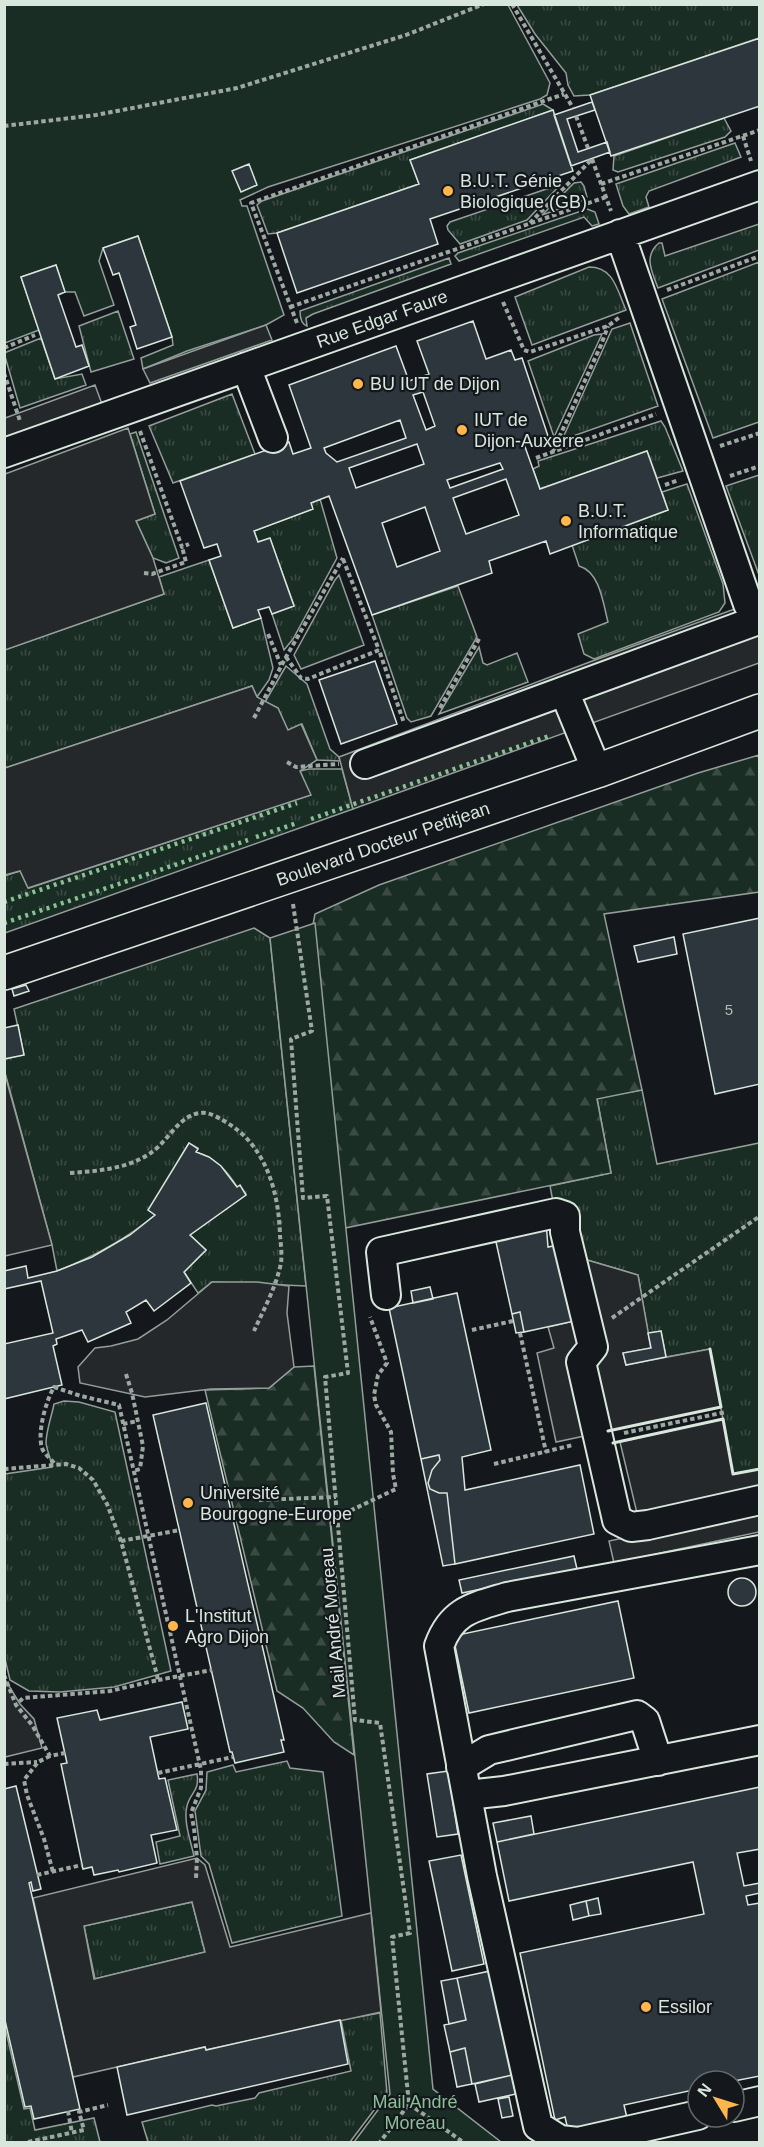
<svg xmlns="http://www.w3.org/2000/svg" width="764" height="2147" viewBox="0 0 764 2147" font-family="Helvetica,sans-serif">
  <defs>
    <pattern id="grass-tufts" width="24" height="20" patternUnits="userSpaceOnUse" patternTransform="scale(1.5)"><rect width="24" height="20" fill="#1a2d24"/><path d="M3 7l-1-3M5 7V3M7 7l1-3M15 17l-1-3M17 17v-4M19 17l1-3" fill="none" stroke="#3b4b43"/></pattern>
    <pattern id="forest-firs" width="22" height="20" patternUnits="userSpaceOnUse" patternTransform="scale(1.5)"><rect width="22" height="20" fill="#1a2d24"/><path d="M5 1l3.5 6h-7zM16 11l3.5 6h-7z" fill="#3b4b43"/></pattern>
  </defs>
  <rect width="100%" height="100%" fill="#14181c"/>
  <path fill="url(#grass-tufts)" stroke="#939e99" stroke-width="1.5" d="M517,5h242v33l-169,57 -16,1 -6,-11 -2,-12 -31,-39z
    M543,104l10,6 -143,50 9,24 -142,49 -9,1 -11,-29 5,-4z
    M724,118l7,13 -6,6 -107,35 -5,-2 1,-14z
    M735,143l6,14 -92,34 -3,6 3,10 -20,7 -6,-8 -7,-22z
    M581,182l3,4 3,11 -3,3 -42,15 32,-32z
    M561,184l-34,36 -67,24 -12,-14 -1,-4 3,-4z
    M587,209l8,3 4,12 -7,2 -8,-9 -125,44 -4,-5 3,-3z
    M759,224v26l-101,38c-6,-16 -15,-32 1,-45h3l3,13z
    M449,258l2,6 -138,50 -7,4 1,8c-6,-2 -7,-9 -7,-15z
    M759,262v160l-46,16 -51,-139z
    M589,267c25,0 28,23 37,43l-94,35 -17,-48z
    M118,311l16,48 -43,13 -12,-46z
    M630,323l28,83 -96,34 50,-111z
    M602,334l-48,103 -26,-76 66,-26z
    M41,338l14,41 27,-5 4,11 -66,23 -16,-55z
    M232,394l23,60 -82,29 -24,-57z
    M661,421l4,6 18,44 -26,7 -10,-27 -107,38 -7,-20 6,-3 -1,-5z
    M136,432l43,126 -13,5 -13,-5 -17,-37 19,-7 -25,-80z
    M759,475h1l-1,100 -33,-89z
    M687,484l36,100 2,19 -6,9 -125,47 -10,-5 -6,-20 30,-12c-5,-19 -8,-50 -29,-56l-7,-21 96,-35 -6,-18z
    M320,499l17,59 -44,81 -9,11 -12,-36 22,-9 -24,-66 -12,3 -4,-11 58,-22 -1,-6z
    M209,560l24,68 28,-10 12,50 -4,12 -12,17 -5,-11 -247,82 -1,-118 160,-56 -5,-17z
    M339,575l25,70 -63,24 -7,-14 41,-75z
    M458,586l19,51 -46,79 -20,6 -4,-4 -35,-103z
    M479,647l4,16 4,2 30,-12 11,29 -89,32z
    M286,666l21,18 23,65 9,8 1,4 -23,-1 -15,-36 -14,7 -10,-23 -13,-6z
    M309,769h33l11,40 -348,124 -1,-57 16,-5 9,17 281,-93 -10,-24z
    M254,928l16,10 36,348 -94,-4 -14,11 -14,-21 22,-22 -16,-15 56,-41 -6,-8 -3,1c-10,-17 -22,-29 -41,-35l2,-4 -9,-5 -40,67 6,5c-30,25 -62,42 -98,56l-5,-26 -48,-176v-10l20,-4 -10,-46z
    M642,1090l15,74 102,-21v326l-26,5 -23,-125 -44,8 -5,-26 -13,2 -10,-58 -61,-18 -23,-50 -4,-21 61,-13 -14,-75z
    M64,1401l15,1 36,10 56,259 -57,16 -54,5 -31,-1 -19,-11 -5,-21v-185l47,-7c-1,-8 -5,-16 -6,-24 0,-12 6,-28 8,-39z
    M287,1761l3,7 33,4 19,144 -110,27 -23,-79 -8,-8 -6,-45 11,-21 1,-18 26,-7 3,7z
    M197,1774c3,17 -7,19 -10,32 -4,15 4,36 7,50l-34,8 -4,-22 24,-6 -12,-56z
    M192,1902l13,50 -110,27 -11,-53z
    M380,2013l7,80 -37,49h-202l-6,-20 70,-17 4,1 39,-8 4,-5 92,-22 -10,-51z
    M4,2023l20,86 6,-1 5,22 59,-12 6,24h-95z"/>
  <path fill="url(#forest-firs)" stroke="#939e99" stroke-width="1.5" d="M759,755v137l-155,22 38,176 -45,9 14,74 -266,55 -35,-288 5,-26 64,-29 319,-112z
    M314,1366l40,389 -20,-13 -31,-34 -26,-17 -72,-301 64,-2 25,-21z"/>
  <path fill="#1a2d24" stroke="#939e99" stroke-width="1.5" d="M5,5h503l42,78 -3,12 -7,4 -272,88 -28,13 2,6h5l37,109 -18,10 -79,26 -44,18 -2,-11 32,-13 -1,-8 -34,-101 -35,12 -4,13 15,44 -30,11 -9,-24h-10l-9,-27 -35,12 18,53 -34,13z
    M315,923l118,1166 68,53h-147l36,-48 -120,-1156z"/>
  <path fill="#24282b" stroke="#939e99" stroke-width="1.5" fill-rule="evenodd" d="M266,325l6,15 -122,43 -7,-14z
    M95,385l7,19 -97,35v-21z
    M128,428l27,86 -19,7 17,37 11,36 -159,56v-176z
    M759,600v63l-406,146 -14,-52 248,-94z
    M252,686l5,11 21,11 10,22 13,-6 16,36 -17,11 11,24 -283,93 -8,-17 -15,4v-107z
    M4,1071l48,174 -47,11h-1z
    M577,1257l61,18 13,73 -28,5 3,12 84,-16 11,58 -165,35 -19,-89 17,-5 -6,-21 31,-7z
    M212,1282h45l32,4 -2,27 7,54 -25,21 -58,1 -66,8 -65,-14 -2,-16 17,-19 16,-2 27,-7 29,-19z
    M723,1419l10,55 26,-5v63l-145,31 -5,-22 33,-7 -22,-92z
    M5,1681h1l14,23 14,15 8,29 -37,9z
    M197,1858l8,7 25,82 141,-34 10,99 -175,38 -1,-3 -132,30 -40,-179zM192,1902l13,50 -111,27 -10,-53z"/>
  <path fill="#2c363c" stroke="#d8e6dc" stroke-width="1.5" fill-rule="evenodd" d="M760,38v68l-149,50 -21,-61z
    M592,102l3,8 -28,9 11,33 29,-10 3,10 -39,14 -17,-51z
    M553,110l20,61 -143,48 8,25 -141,49 -20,-60 142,-49 -9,-24z
    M249,164l8,21 -16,7 -9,-21z
    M138,236l34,101 -35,12 -7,-22 6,-2 -17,-52 -6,2 -10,-27z
    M56,265l9,27 -7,3 18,52 6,-2 7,21 -34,13 -34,-102z
    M473,321l13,38 25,-9 4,10 7,-2 26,78 -24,8 16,45 107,-38 21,59 -118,44 -4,-13 -57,20 3,12 -120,42 -43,-119 -18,7 2,6 -59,22 4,11 12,-4 24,68 -22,8 -3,-7 -11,3 3,8 -28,10 -24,-68 12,-4 -4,-12 -13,4 -24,-67 109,-39 4,12 18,-6 -22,-63 107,-39 13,35 20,-7 -12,-33zM423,392l12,34 -9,4 -13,-35zM400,420l6,18 -69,24 -11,-9 -2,-5zM417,444l7,20 -68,24 -7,-20zM500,463l3,6 -53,19 -3,-8zM506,479l13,36 -53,19 -13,-36zM425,507l15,44 -43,16 -15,-44z
    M375,661l22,63 -56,20 -22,-64z
    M760,918v166l-45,10 -32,-160z
    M674,937l3,17 -39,8 -4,-16z
    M26,985l3,6 -15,5 -2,-7z
    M18,1025l6,30 -20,4v-31z
    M189,1143l9,6 -2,3 13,5 12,9 16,21 3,-2 6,10 -56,40 16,15 -22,22 7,11 -37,28 -8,-11 -20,12 5,11 -43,19 -6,-12 -26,9 1,5 -4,2 9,39 -58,14v-55l49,-11 -12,-52 -37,8v-18l22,-5 2,12 29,-7 35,-14 38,-22 25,-20 -7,-5z
    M546,1222l2,25 15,-3 16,76 -55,12 -4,-20 -8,2 -18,-81z
    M430,1287l3,12 -20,4 -2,-12z
    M457,1293l34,157 -29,7 3,33 115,-25 14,69 -139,30 -8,-71h-8l-9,-4 -2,-6 4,-13 8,-10 -1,-5 -18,4 -32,-151z
    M520,1312l4,20 -8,1 -4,-19z
    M661,1331l5,26 -40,8 -3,-12 28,-5 -3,-15z
    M206,1403l78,337h-3l3,12 -49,11 -3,-11h-2l-77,-337z
    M439,1455l1,5 -8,10 -4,13 2,6 9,4h8l8,71 -12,2 -22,-107z
    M574,1556l3,13 -115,24 -3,-13z
    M728 1592a14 14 0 1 1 28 0a14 14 0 1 1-28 0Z
    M618,1601l16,77 -165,35 -16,-77z
    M182,1702l6,27 -38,8 9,42 6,-1 12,52 -26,5 6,28 -38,9 -1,-2 -24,5 -2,-8 -9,2 -22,-105 6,-1 -10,-45 40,-8 3,10z
    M448,1771l10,63 -21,3 -10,-63z
    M16,1786l25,103 -8,2 -2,-9 -2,1 51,226 -46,10 -3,-13 -6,1 -21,-91v-227z
    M760,1787v62l-23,4 7,33 16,-3v10l-14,3 2,9 12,-2v173l-26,5h-36v8l-74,16 3,13 -59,12 -3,-13 -10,3 -35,-167 184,-39 -11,-52 -184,39 -12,-59z
    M531,1816l3,18 -37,8 -4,-19z
    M461,1855l23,109 -32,7 -23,-110z
    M598,1898l3,16 -12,2 -3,-15z
    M586,1901l3,15 -16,4 -3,-15z
    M490,1971l22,104 -40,9 -7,-36 -15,4 -6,-27 22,-5 -9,-42z
    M457,1978l9,42 -17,4 -8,-43z
    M340,2020l8,44 -221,51 -10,-48 88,-20 1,3z
    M465,2048l7,36 -15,3 -7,-35z
    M512,2075l4,19 -37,8 -4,-18z
    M509,2097l4,19 -11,2 -4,-19z"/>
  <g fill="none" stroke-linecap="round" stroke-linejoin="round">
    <defs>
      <path id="minor" d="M620,234l128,370 10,16h2
        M246,367l27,71
        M4,453l756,-268
        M564,691l33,80
        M365,764l393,-144
        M386,1295l-5,-43 175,-39 9,3v16l28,115 -12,15 36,158 14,7 17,-2 112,-25
        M461,1767l28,-17 148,-35 8,6 13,40
        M467,1795l37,-4 256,-51
        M734,2107l26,-6
        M698,2115l-120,27 -18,-2 -22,-14 -56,-250 -43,-230c13,-36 35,-39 68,-49l253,-47"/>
      <path id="major" d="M4,973l593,-202 163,-60"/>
    </defs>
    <use href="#minor" stroke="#d8e6dc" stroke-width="32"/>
    <use href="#major" stroke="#d8e6dc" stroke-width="36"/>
    <path stroke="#9da8a2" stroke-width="4" stroke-dasharray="4.5 3" stroke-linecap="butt" d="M512,4l61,104
      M576,116l12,32
      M4,126l92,-11 141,-27 169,-53 78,-31
      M743,136l8,25
      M592,159l19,52
      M601,184l159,-54
      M530,223l62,-64
      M667,290l93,-34
      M503,302l21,48 6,2 78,-26 13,-10
      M290,307l316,-110
      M297,323l-46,-120 313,-109
      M4,348l31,-13
      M4,373l16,48
      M140,431l42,116 7,-3
      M720,446l40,-13
      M553,451l48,-106 7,-19
      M536,458l120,-44
      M730,476l30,-10
      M665,485l14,-5
      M343,559l36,91
      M144,573l8,1 34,-12 -4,-15
      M268,634l13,31
      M286,657l15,21 7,1 71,-29 25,73
      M440,708l40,-71
      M254,718l32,-61 57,-99
      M287,762l9,5 43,-3
      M293,904l19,127 -21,8 12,159 24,-2 21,177 -23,4 30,343 25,3 30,210 -18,4 17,167 -29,38
      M70,1173c28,-2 58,-4 82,-21 16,-11 28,-38 49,-39 7,-1 15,3 21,7 43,22 57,71 58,116 1,8 2,19 1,27 -5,24 -17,46 -27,68
      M612,1318l148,-102
      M472,1330l41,-9
      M520,1333l26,119
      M126,1374l6,19 11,53 -3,23 -7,2
      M123,1424l15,-3
      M624,1433l102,-21
      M54,1463c-3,-4 -10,-9 -12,-15 -5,-16 4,-47 12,-61l27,9 38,9 82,365v18l-10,25 3,15 3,30 -1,20
      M494,1464l79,-19
      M4,1469l62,-5 13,4 14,12 14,24 14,37 36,134 1,5 -48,11 -87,7 -7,7
      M259,1500l77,-3
      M337,1517l59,-28 -3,-15 -2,-42 -15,-27 -2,-10 4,-20 9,-12 -17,-46
      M121,1541l59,-11
      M4,1675l12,30 16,20 18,31 15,-3
      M158,1680l54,-10
      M50,1756l-12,6 -14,18 3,15 17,44 9,33
      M4,1764l33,-2
      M158,1773l75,-16
      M37,1875l45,-10
      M409,2104l54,38
      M68,2111l4,22
      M28,2142l56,-12 -5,-18 29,-7"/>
    <use href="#minor" stroke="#14181c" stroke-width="28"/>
    <use href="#major" stroke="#14181c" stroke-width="33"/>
    <path stroke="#8ac095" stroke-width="4.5" stroke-dasharray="3 4.5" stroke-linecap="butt" d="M311,819l238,-83
      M256,837l41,-14
      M4,902l293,-99
      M4,923l244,-83"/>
    <path stroke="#d8e6dc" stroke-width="3" d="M608,1431l113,-24 -11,-58
      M613,1443l110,-24 10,55 27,-5"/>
  </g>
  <g fill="#ffb74d" stroke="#14181c" stroke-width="2">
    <circle cx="448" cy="191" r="6"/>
    <circle cx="358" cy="384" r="6"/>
    <circle cx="462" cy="430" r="6"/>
    <circle cx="566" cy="521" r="6"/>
    <circle cx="188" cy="1503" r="6"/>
    <circle cx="173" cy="1626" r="6"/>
    <circle cx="646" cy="2007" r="6"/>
  </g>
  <g text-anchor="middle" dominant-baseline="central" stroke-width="4.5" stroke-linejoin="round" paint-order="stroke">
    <g font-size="15" fill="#adbab4">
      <text x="729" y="1009">5</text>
    </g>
    <g font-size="18" fill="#d8e6dc" stroke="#14181c" text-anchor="start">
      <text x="460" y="181">B.U.T. Génie<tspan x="460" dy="21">Biologique (GB)</tspan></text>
      <text x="370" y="384">BU IUT de Dijon</text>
      <text x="474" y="420">IUT de<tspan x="474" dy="21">Dijon-Auxerre</tspan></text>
      <text x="578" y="511">B.U.T.<tspan x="578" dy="21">Informatique</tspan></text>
      <text x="200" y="1493">Université<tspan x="200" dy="21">Bourgogne-Europe</tspan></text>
      <text x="185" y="1616">L'Institut<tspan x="185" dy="21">Agro Dijon</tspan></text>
      <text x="658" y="2007">Essilor</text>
    </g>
    <g font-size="18" fill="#d8e6dc" stroke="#14181c">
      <text transform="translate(382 319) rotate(-20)">Rue Edgar Faure</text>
      <text transform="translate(383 844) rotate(-19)">Boulevard Docteur Petitjean</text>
      <text transform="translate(333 1623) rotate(-95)">Mail André Moreau</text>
    </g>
    <g font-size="18" fill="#8ac095" stroke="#14181c">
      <text x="415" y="2102">Mail André<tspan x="415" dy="21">Moreau</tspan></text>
    </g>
  </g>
  <rect width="764" height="2147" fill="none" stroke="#d8e6dc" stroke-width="12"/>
  <g transform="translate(716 2099) rotate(308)"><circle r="28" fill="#14181c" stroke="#626a69" stroke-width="1.5"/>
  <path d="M0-4.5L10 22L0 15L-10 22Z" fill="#ffb74d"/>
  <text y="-9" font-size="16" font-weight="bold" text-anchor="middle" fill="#d8e6dc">N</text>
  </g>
</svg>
